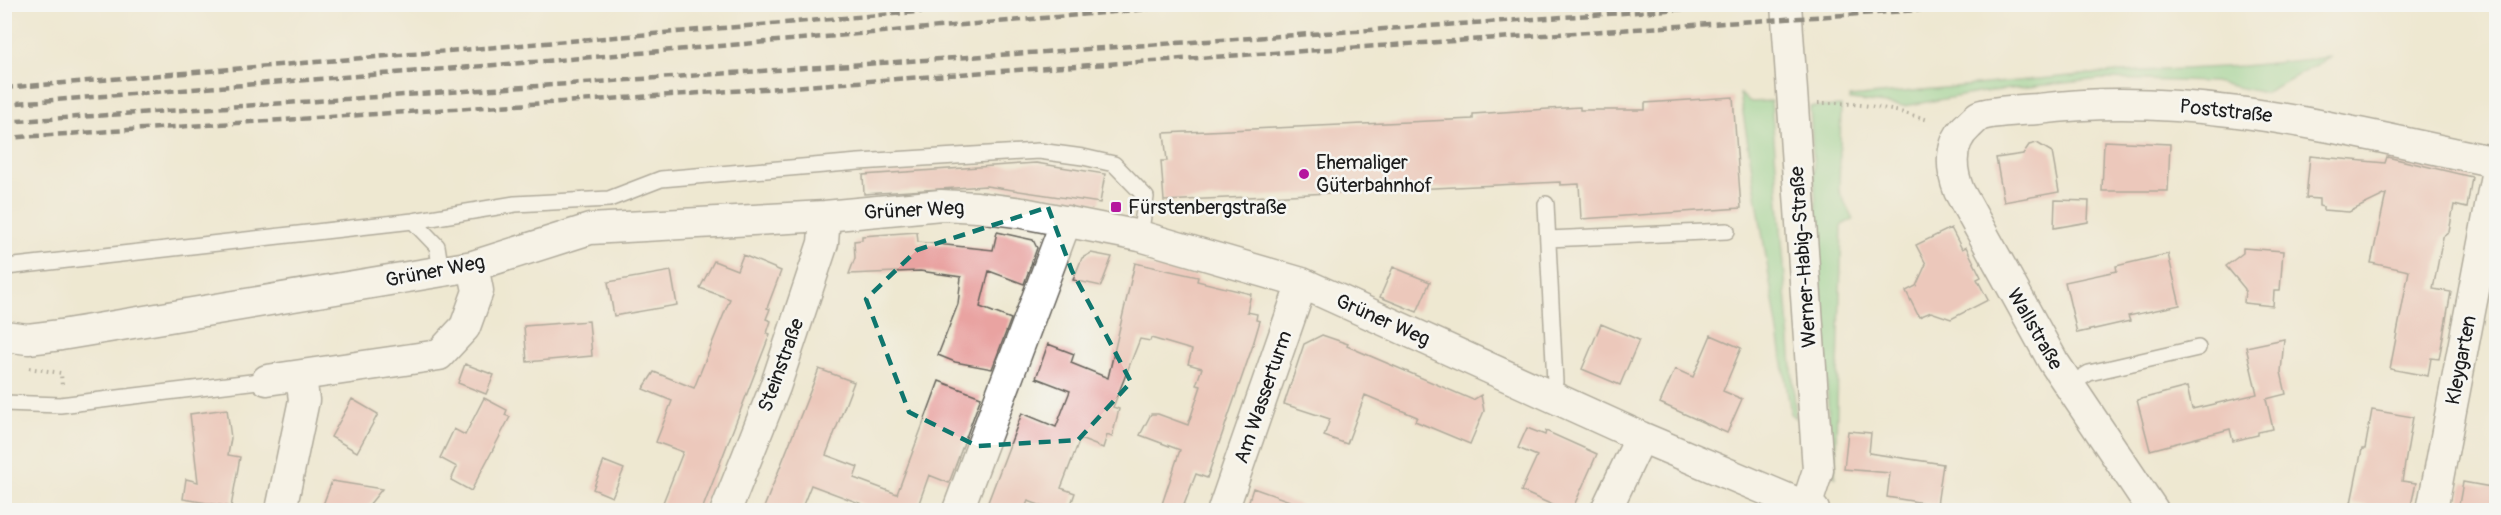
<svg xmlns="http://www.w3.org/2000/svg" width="2501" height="515" viewBox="0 0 2501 515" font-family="Pangolin,sans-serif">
  <rect width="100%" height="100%" fill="#f6f6f2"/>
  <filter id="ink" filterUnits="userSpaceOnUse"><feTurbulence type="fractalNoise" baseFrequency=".0167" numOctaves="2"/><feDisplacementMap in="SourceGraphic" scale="12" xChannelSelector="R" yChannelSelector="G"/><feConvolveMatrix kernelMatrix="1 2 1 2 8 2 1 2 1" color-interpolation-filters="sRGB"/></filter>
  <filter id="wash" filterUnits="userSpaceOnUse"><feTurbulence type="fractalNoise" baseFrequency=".008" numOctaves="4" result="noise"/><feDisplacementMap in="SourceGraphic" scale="24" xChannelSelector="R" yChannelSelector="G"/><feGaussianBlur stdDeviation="1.35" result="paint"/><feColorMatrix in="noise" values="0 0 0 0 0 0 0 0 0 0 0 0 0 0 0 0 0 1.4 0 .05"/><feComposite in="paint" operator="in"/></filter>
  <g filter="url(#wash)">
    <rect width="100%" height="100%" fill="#eee8d1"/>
    <path fill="#85d08e" stroke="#507655" stroke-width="1.5" d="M2331,57l-66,36 -52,-11 -112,-3 -117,13 -80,14 -54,-6v-3l252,-24 141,-7z
      M1740,94l11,8 20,-1 25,317 -5,-4z
      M1841,106l-2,85 14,28 -11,6 -7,253 -3,-8 -22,-363z"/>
    <g id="blocks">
      <path fill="#e9a3a1" d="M1733,97l8,111 -160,11 -2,-35 -19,1v-3l-396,19 -3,-40h6l-3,-28 309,-14v-5l107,-7v3h65v-7z
        M2104,141l66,3 -2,47h-66z
        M2037,143l15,9 7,40 -55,10 -8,-44 27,-4 6,-9z
        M2310,156l75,7 2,-6 85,20 -5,31 -13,-3 -5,27 -6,5 -10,52 18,3 -12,67 -8,-1 -3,18 -38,-7 19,-98 -38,-8 15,-69 -37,18 -26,-2v-3l-4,-1v-7l-13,-1z
        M1036,163l69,11 -5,29 -114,-17 -122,8 -1,-19z
        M2055,200l34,1 -1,21 -34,6z
        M1951,228l11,21 4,-2 15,30 -4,2 11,21 -37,19 -20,-7 -12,5 -13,-26 10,-5 10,-22 -10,-19z
        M917,232l1,10 75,8 4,-18 36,8 4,8 -13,36 -35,-13 -9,36 31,12 -19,50 -37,-7 -17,-7 20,-51 3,-27 -41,-6 -71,3 6,-16 -1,-17 8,-1v-4z
        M2243,248l40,3 -3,40h-6l-1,15 -29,-3 1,-14 -19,-23 17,-13z
        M1091,253l21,4 -11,29 -28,-6 9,-22z
        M2168,254l12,51 -52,11 2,5 -53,12 -12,-51 52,-11 -1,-5z
        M743,255l38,16 -14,37 3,1 -4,10 5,2 -4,12 3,1 -68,176h-42l23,-58 -27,-10 16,-41 -29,-12 11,-17 40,16 36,-89 -30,-11 14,-27 23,9z
        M1135,263l63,14 -1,4 54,13 -4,18 10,2 -1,6 4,1 -8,27 -45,130 -11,-4 -14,36h-22l20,-60 -40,-15 11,-21h7l30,11 13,-39 -5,-1 6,-17 -14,-4 4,-14 -41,-12 -1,3 -10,-2 -27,68 6,2 -7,28 -5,-2 -4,13 -23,-9 -19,49 14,5 -6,17h-16l-25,-9 -4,9h-39l37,-97 34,14 14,-36 -34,-13 12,-34 26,10 -3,9 37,15z
        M1393,267l37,15 -13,30 -37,-15z
        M671,271l6,34 -63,11 -6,-34z
        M589,321l3,35 -65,6 -3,-36z
        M1601,324l38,16 -19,45 -38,-16z
        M1322,335l26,9 -1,2 126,54 8,-5 3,16 -14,33 -55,-23 2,-4 -52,-22 -18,49 -23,-8 6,-17 -46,-15 20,-60z
        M1711,335l30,13 -18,43 19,8 -15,34 -67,-30 15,-34 18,8z
        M2284,339l-3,33 5,22 -20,5 7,30 -15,3v3l-25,6 -3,-12 -80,21 -13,-50 50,-13 5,22 65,-15 -11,-47z
        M465,364l29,11 -8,19 -28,-11z
        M819,369l35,13 -28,73 32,12 -4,11 43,16 42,-113 42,16 -32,86 -20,-8 -10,28 16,7h-67l2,-3 -59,-22 -10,25h-38z
        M484,398l23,12 -2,5 5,2 -39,74 -20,-11 6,-13 -17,-9 14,-29 11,6z
        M352,399l26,15 -21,38 -26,-15z
        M227,409l4,29 -3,17 12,2 -9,50 -48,-8 3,-20 12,3 -8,-68z
        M2372,410l41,7 -11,64 14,2 -6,27h-20l-39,-7 11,-54h3z
        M1527,428l18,7 1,-4 51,23 -25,56h-8l-43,-19 16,-35 -19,-8z
        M1848,431l23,2 -2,20 74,11 -6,41 -50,-8 3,-24 -46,-4z
        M604,461l20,8 -12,28 -19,-8z
        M332,481l50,8 -17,21h-44z
        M2463,482l33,6v22h-38z
        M1253,488l56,20 -1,2h-62z"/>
    </g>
  </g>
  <g filter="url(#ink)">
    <use href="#blocks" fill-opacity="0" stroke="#66635b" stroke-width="1.5"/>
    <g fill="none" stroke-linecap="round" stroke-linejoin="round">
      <defs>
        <path id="service" d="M1546,204l9,178 -5,13
          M413,221l24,25 4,25
          M1548,239l179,-8
          M6,267l407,-46 102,-17 94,-5 52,-20 198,-17 180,-11 44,6 31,7 32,33 -6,39
          M2069,385l20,-12 109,-25
          M4,403l56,2 207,-25"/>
        <path id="minor" d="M1786,4l32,466 -12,37
          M4,336l24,3 33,-4 412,-69 117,-37 235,-13 116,-11 36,2 46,6 117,23 162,47 339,154 173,73
          M267,380l172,-25 26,-28 13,-36 -5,-25
          M281,510l23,-110 -3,-24
          M726,510l49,-123 48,-144 2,-27
          M958,510l108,-289
          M1223,510l79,-227
          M1606,510l35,-73
          M2153,510l-100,-149 -94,-170c-9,-23 -10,-49 10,-66 3,-3 7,-7 10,-9 12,-5 45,-6 59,-7 155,-20 307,22 458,53
          M2432,510l64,-335"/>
      </defs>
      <use href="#service" stroke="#66635b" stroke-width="18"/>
      <use href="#minor" stroke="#66635b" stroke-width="33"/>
      <path stroke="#66635b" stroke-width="4" stroke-dasharray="1.5 4.5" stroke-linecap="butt" d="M1818,103c38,-1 73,5 110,17
        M29,368l32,5 1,14"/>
      <use href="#service" stroke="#fff" stroke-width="15"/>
      <use href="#minor" stroke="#fff" stroke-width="30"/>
      <path stroke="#1c1c1c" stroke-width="4.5" stroke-dasharray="9 4.5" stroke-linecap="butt" d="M4,88l1008,-84
        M4,104l542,-43 660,-57
        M4,122l1752,-118
        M4,138l775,-50 208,-16 1023,-68"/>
    </g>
  </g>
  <path d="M0 0H2501V515H0ZM1048,207l24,64 59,111 -53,58 -101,6 -68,-34 -43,-113 51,-49z" fill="#eee8d1" fill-opacity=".55" fill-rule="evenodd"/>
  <path fill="none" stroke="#0f766e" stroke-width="4.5" stroke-dasharray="12 8" stroke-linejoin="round" d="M1048,207l24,64 59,111 -53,58 -101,6 -68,-34 -43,-113 51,-49z"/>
  <g fill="#b5179e" stroke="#f6f6f2" stroke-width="2">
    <circle cx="1304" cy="174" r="6"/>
    <rect x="1110" y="201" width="12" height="12" rx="3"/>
  </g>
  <g text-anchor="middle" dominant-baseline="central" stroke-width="5" stroke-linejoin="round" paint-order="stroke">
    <g font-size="20" fill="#1c1c1c" stroke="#f6f6f2">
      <text transform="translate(2226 111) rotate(6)">Poststraße</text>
      <text transform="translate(914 210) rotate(-3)">Grüner Weg</text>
      <text transform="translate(1803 257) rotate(-94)">Werner-Habig-Straße</text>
      <text transform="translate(435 271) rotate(-11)">Grüner Weg</text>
      <text transform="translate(1383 320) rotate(24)">Grüner Weg</text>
      <text transform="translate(2035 329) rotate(60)">Wallstraße</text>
      <text transform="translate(2461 360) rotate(-79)">Kleygarten</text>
      <text transform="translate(781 365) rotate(-70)">Steinstraße</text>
      <text transform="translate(1263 397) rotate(-71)">Am Wasserturm</text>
    </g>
    <g font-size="20" fill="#1c1c1c" stroke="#f6f6f2" text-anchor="start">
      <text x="1316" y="162">Ehemaliger<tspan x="1316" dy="23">Güterbahnhof</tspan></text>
      <text x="1128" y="207">Fürstenbergstraße</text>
    </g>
  </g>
  <rect width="2501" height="515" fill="none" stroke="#f6f6f2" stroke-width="24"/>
</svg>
